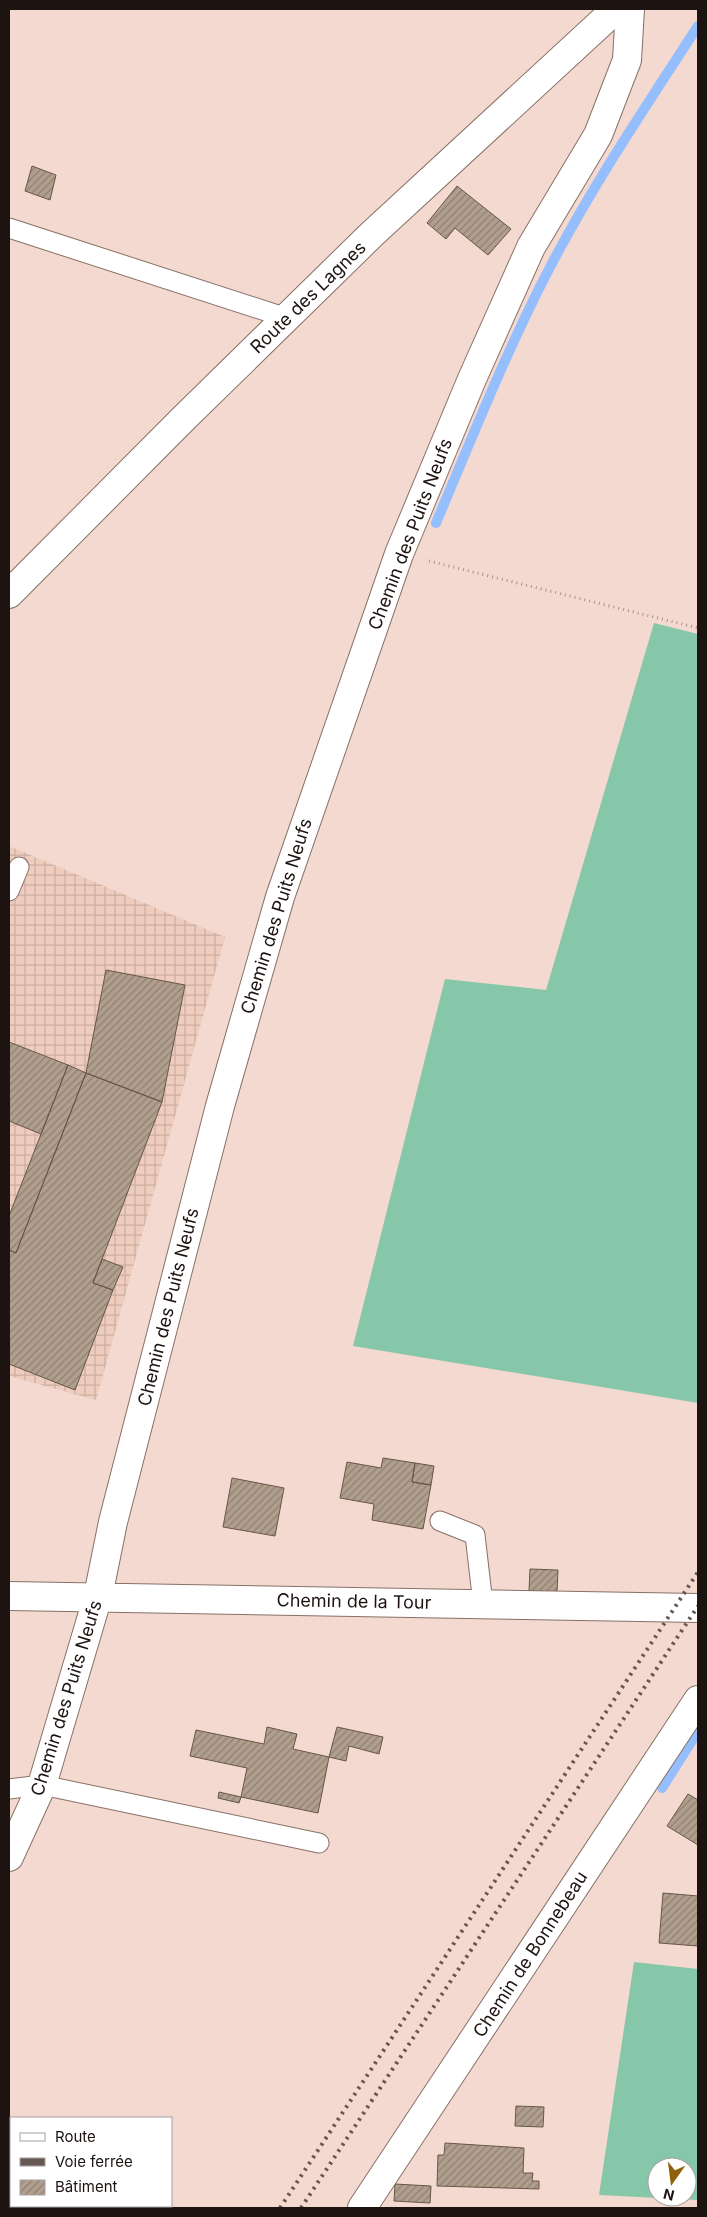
<svg xmlns="http://www.w3.org/2000/svg" width="707" height="2217" viewBox="0 0 707 2217" font-family="Inter,sans-serif">
  <defs>
    <pattern id="industrial-grid" width="8" height="8" patternUnits="userSpaceOnUse" patternTransform="scale(1.25)"><rect width="8" height="8" fill="#eeccbe"/><path d="M0 4h8M4 0v8" fill="none" stroke="#ccaea2"/></pattern>
    <pattern id="building-hatch" width="6" height="6" patternUnits="userSpaceOnUse" patternTransform="scale(1.25)"><rect width="6" height="6" fill="#b19f8e"/><path d="M-1 1l2-2M0 6l6-6M5 7l2-2" fill="none" stroke="#8f8073"/></pattern>
  </defs>
  <rect width="100%" height="100%" fill="#f3d9cf"/>
  <path fill="url(#industrial-grid)" d="M9,846l216,91 -129,463 -87,-24z"/>
  <path fill="#87c7a9" fill-rule="evenodd" d="M654,623l44,11v769l-345,-57 92,-367 101,11z
    M634,1962l64,7v231l-99,-5zM657,2167h30v30h-30z"/>
  <g fill="none" stroke-linecap="round" stroke-linejoin="round">
    <path stroke="#94befd" stroke-width="10" d="M436,523c36,-85 70,-171 112,-252 44,-85 98,-165 150,-245
      M662,1788l36,-57"/>
  </g>
  <path fill="url(#building-hatch)" stroke="#675647" d="M32,166l24,9 -6,25 -25,-9z
    M457,186l54,43 -23,26 -33,-27 -9,11 -19,-16z
    M106,970l79,15 -23,117 -76,-29z
    M9,1042l59,23 -27,69 -32,-13z
    M68,1065l18,8 -70,180 -7,-3v-34z
    M86,1073l76,29 -69,181 20,7 -38,100 -66,-26v-114l7,3z
    M102,1259l21,8 -10,23 -20,-7z
    M383,1458l32,5 -3,19 19,3 -8,44 -51,-9 2,-16 -34,-6 7,-36 34,6z
    M415,1463l19,3 -3,19 -19,-3z
    M232,1478l52,10 -9,48 -52,-9z
    M530,1569l28,1 -1,22 -28,-1z
    M267,1727l30,7 -4,15 36,8 -11,56 -77,-16 6,-29 -57,-12 6,-26 68,14z
    M337,1727l46,10 -4,17 -30,-8 -3,15 -17,-4z
    M219,1792l22,5 -2,6 -21,-5z
    M688,1794l10,6v45l-31,-19z
    M663,1893l35,3v50l-39,-3z
    M516,2106l28,1 -1,20 -28,-1z
    M445,2143l79,5 -1,25h10l-1,8h7v8l-102,-3 1,-31h6z
    M395,2184l36,2 -1,17 -36,-2z"/>
  <g fill="none" stroke-linecap="round" stroke-linejoin="round">
    <defs>
      <path id="service" d="M9,228l278,90
        M9,891l10,-24
        M440,1521l35,14 8,69
        M9,1789l33,-4 277,58"/>
      <path id="minor" d="M9,1596l689,12
        M9,1857l33,-72 56,-189 15,-74 107,-416 60,-209 119,-343 73,-175 59,-132 67,-112 29,-75 3,-51
        M362,2208l336,-508"/>
      <path id="tertiary" d="M9,594l173,-174 189,-185 245,-226"/>
    </defs>
    <use href="#service" stroke="#887167" stroke-width="21"/>
    <use href="#minor" stroke="#887167" stroke-width="30"/>
    <use href="#tertiary" stroke="#887167" stroke-width="30"/>
    <path stroke="#a7938b" stroke-width="3" stroke-dasharray="1 4" stroke-linecap="butt" d="M429,561l269,67"/>
    <use href="#service" stroke="#fff" stroke-width="19"/>
    <use href="#minor" stroke="#fff" stroke-width="28"/>
    <use href="#tertiary" stroke="#fff" stroke-width="28"/>
    <path stroke="#665752" stroke-width="4" stroke-dasharray="2.5 5" stroke-linecap="butt" d="M280,2208l418,-636
      M301,2208l397,-602"/>
  </g>
  <g text-anchor="middle" dominant-baseline="central" stroke-width="4" stroke-linejoin="round" paint-order="stroke">
    <g font-size="18" fill="#1d1411" stroke="#fff">
      <text transform="translate(308 297) rotate(-44)">Route des Lagnes</text>
      <text transform="translate(410 534) rotate(-69)">Chemin des Puits Neufs</text>
      <text transform="translate(276 916) rotate(-73)">Chemin des Puits Neufs</text>
      <text transform="translate(168 1307) rotate(-76)">Chemin des Puits Neufs</text>
      <text transform="translate(354 1601) rotate(1)">Chemin de la Tour</text>
      <text transform="translate(66 1698) rotate(-73)">Chemin des Puits Neufs</text>
      <text transform="translate(530 1954) rotate(-57)">Chemin de Bonnebeau</text>
    </g>
  </g>
  <rect width="707" height="2217" fill="none" stroke="#1d1411" stroke-width="20"/>
  <rect x="10" y="2117" width="162" height="90" fill="#ffffff" stroke="#a5a1a0"/>
  <rect x="20" y="2133" width="25" height="8" fill="#ffffff" stroke="#a5a1a0"/>
  <text x="55" y="2142" font-size="15" fill="#1d1411">Route</text>
  <rect x="20" y="2158" width="25" height="8" fill="#665752" stroke="#a5a1a0"/>
  <text x="55" y="2167" font-size="15" fill="#1d1411">Voie ferrée</text>
  <rect x="20" y="2180" width="25" height="15" fill="url(#building-hatch)" stroke="#a5a1a0"/>
  <text x="55" y="2192" font-size="15" fill="#1d1411">Bâtiment</text>
  <g transform="translate(672 2182) rotate(194)"><circle r="24" fill="#ffffff" stroke="#a5a1a0"/>
  <path d="M0-4L9 19L0 12L-9 19Z" fill="#8f620b"/>
  <text y="-8" font-size="14" font-weight="bold" text-anchor="middle" fill="#1d1411">N</text>
  </g>
</svg>
